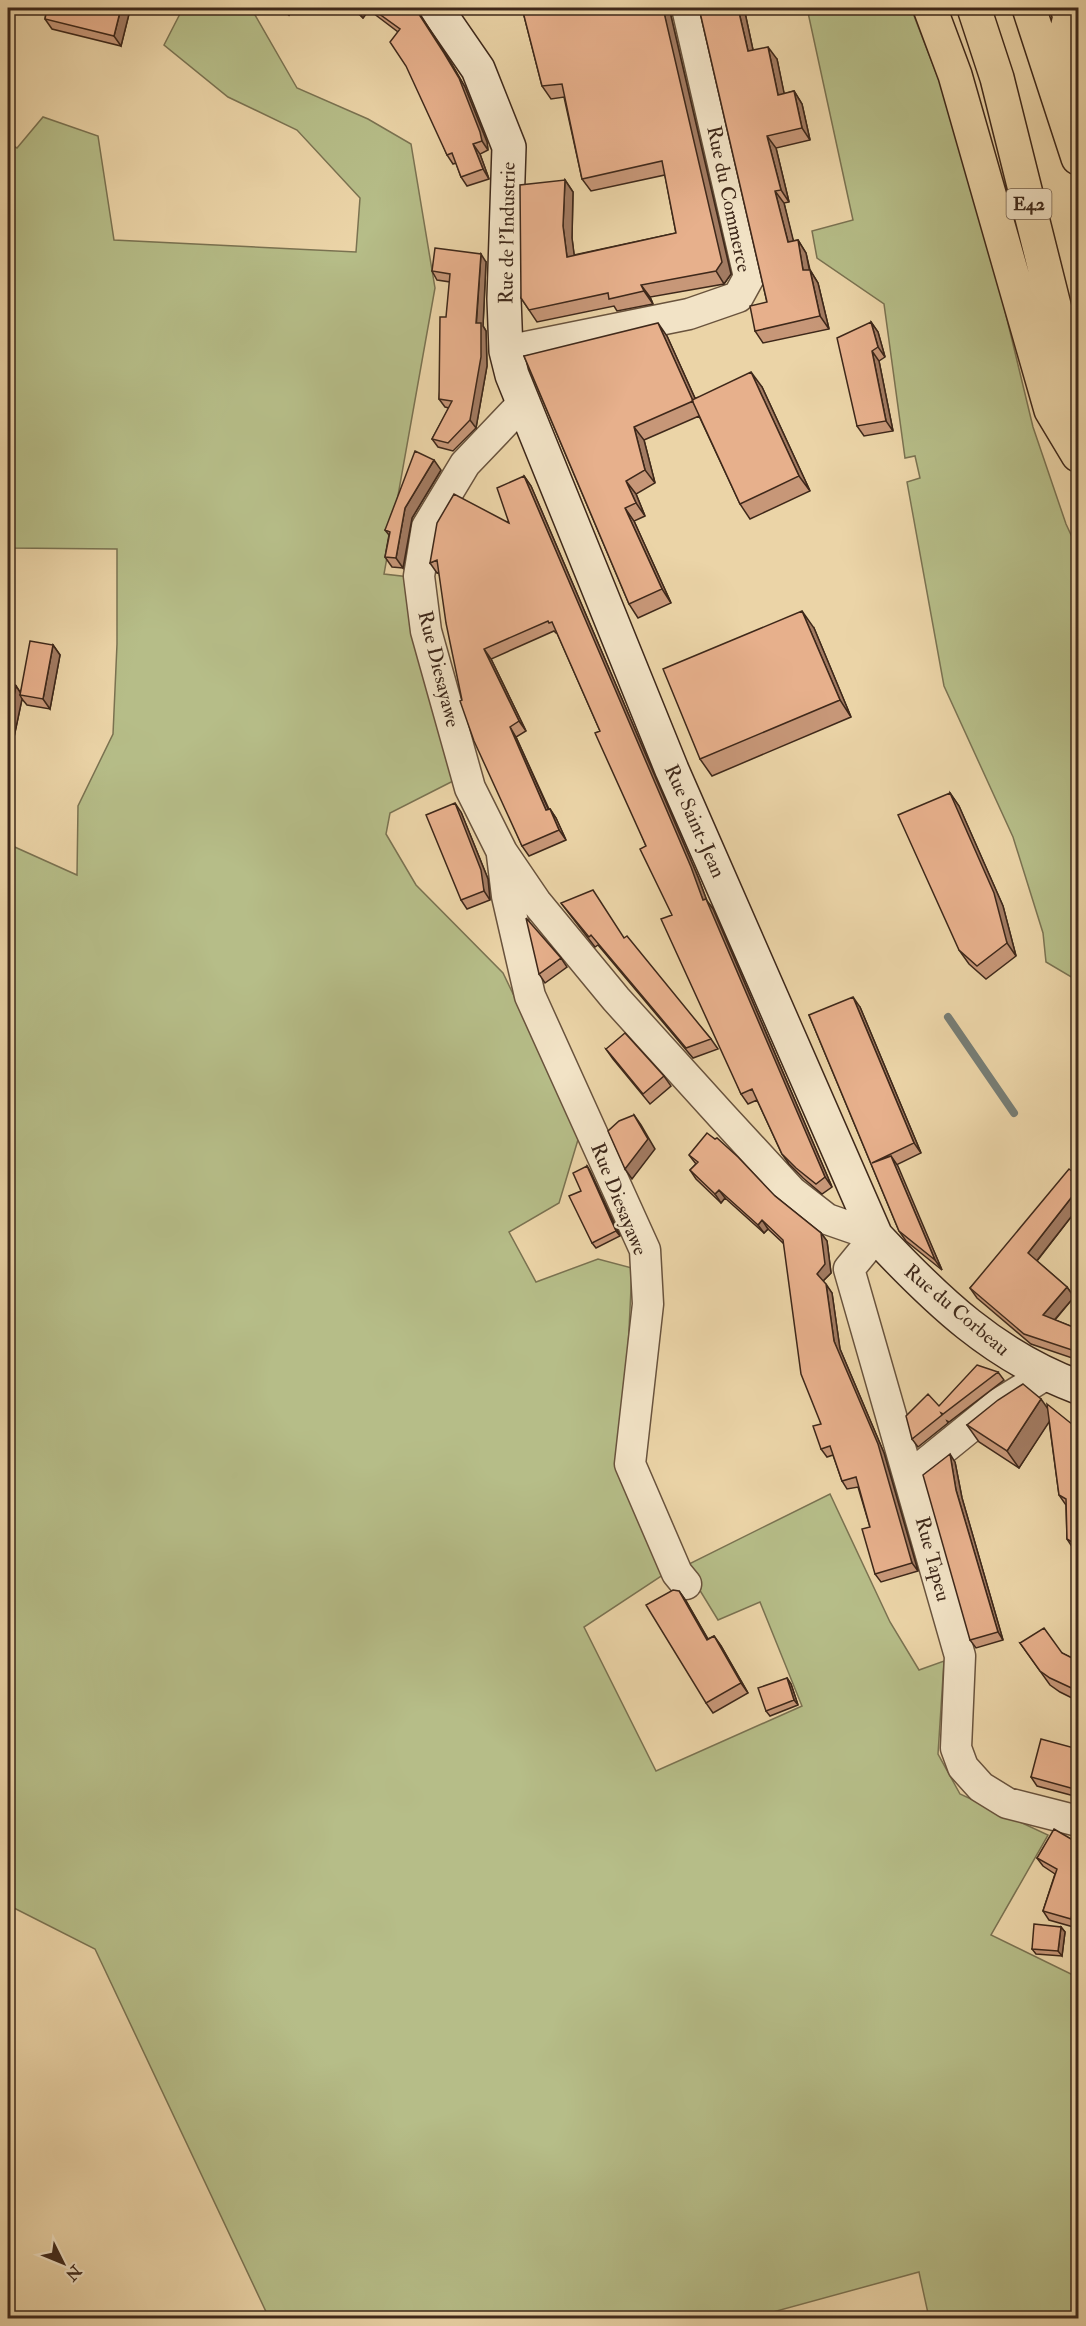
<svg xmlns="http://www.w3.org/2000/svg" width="1086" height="2326" viewBox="0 0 1086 2326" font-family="'IM FELL Double Pica',serif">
  <rect width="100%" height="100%" fill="#ebd4a7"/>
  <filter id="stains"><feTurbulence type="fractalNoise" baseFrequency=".00333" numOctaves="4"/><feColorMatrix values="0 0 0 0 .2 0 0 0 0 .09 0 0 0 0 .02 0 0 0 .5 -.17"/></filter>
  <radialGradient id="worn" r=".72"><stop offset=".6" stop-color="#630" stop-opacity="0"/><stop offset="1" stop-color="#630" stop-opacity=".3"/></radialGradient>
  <path fill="#b6bd88" stroke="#7a7251" stroke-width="1.5" d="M183,8h68l46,80 71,31 43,25 24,144 -51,286 26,3 47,202 -67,34 -4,21 30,51 87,88 77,160 -21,70 -50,29 27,50 62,-23 34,9 -8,165 39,142 -79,52 72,144 146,-65 -42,-104 -42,18 -33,-54 145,-72 60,128 29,48 25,-9 -6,93 22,40 88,41 -57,100 86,42 1,-2v343h-149l-10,-46 -168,46h-482l-174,-369 -87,-44v-1061l69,31 1,-69 35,-72 4,-90v-95l-109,-1v-405l9,5 26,-31 55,19 16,104 242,12 4,-54 -63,-68 -69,-33 -64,-52z
    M807,8h104l41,106 41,147 40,166 33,97 12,26v431l-32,-19 -3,-29 -30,-96 -69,-151 -37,-204 13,-4 -5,-22 -10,2 -21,-154 -67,-46 -5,-27 41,-11z"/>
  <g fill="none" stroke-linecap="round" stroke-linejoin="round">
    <path stroke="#767d75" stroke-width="8" d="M948,1017l66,96"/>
    <defs>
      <path id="street" d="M506,351l183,-37 49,-17 11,-20 -62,-269
        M524,402l-59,62 -38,63 -8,49 7,55 44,157 32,64 34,50 80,97 106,117 69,75 36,28 49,17 -27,33 111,387 -4,92 7,19 18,20 26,16 71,18
        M502,855l5,41 23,100 115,254 3,54 -18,160 47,109 9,11
        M910,1476l90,-73 45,-28"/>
      <path id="secondary" d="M436,8l42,61 31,78 -5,152 2,52 6,24 160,395 204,466c61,65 118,120 202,151"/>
      <path id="highway" d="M930,8l25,67 96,335 27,45
        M974,8l23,70 81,323
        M1029,8l49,150
        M1055,81l15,-65 -3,-8"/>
    </defs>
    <use href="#street" stroke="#69533d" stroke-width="33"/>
    <use href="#secondary" stroke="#3e281a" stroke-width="36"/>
    <use href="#highway" stroke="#3e281a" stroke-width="36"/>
    <use href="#street" stroke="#f2e3c6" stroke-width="30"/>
    <use href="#secondary" stroke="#f2e3c6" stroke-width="33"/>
    <use href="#highway" stroke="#ebd4a7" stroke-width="33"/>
  </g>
  <path fill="#c79778" stroke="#3e281a" stroke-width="1.5" d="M47,8h77l5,6 -8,32 -69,-17 -7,-10z
    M275,8h18l-4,7z
    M352,8h63l36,55 14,24 22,55 1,8 -8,4 9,25 -22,7 -6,-9 -5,-14 -3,1 -6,-9 -49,-123 -29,-22 -6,8z
    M522,8h148v4l61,262 -7,10 -74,13 3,7 -36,7 -3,-5 -77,16 -16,-24 44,-118 8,12 -1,46 2,17 102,-22 -11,-58 -74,16 -9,-12 -18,-82 -13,2 -9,-13z
    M699,8h45l9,42 24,9 7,35 10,-3 8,13 8,36 -34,8 13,54 -5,1 9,38 5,-1 8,13 4,17 8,13 11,46 -66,14 -8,-12 12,-29z
    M486,262l-3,64 3,5 1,35 -11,62 -23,23 -15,-4 -6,-8 17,-31 -4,-1 -6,-8 11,-117 -13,-2 -5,-9z
    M871,322l7,10 7,25 -6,4 14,70 -29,5 -7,-10z
    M667,336l28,62 67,-11 48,104 -60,28 -10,-15 -41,-88 -55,24 11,43 -19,11 9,22 -11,5 37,82 -33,15 -9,-14 -105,-248z
    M441,470l-29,48 -9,50 -11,-1 -7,-10 4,-22 -4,-5z
    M524,476l7,10 167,391 9,24 6,8 119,278 -10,7 -19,-16 -14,-14 -7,-10 -25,-54 -9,4 -7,-10 -95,-248 -46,-115 -43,-98h-1l-2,-2 -63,28 35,72 -10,6 33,72h1l6,9 10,22 -37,16 -7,-10 -60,-146 -23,-128 -2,1 -7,-10 79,-40z
    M814,628l37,89 -139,59 -12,-17z
    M53,645l7,10 -10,54 -23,-4 -5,-6 -14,66 8,-79 4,6z
    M950,793l9,13 44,100 13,50 -30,23 -17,-15 -10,-14z
    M461,812l27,67 2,21 -23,9 -6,-9z
    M561,903l63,35 87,101 7,10 -25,9 -95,-113 -3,2z
    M561,958l6,9 -22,16 -6,-9z
    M860,1007l61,146 -25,12 46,105 -36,-29 -7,-10 -90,-216z
    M606,1049l58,27 7,10 -21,18 -37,-45z
    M689,1155l86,41 46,37 6,8 4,32 -8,8 9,12 8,56 44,104 34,118 -37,11 -6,-8 -5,-47 -12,-40 -11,2 -5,-8 -9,-26 -6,2 -6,-8v-25l-37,-180 -16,-15 -4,4 -39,-35 -4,5 -25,-24 -6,-9 6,-6z
    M587,1166l3,5 30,65 -24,12 -4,-5 -11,-52z
    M1078,1176v32l-41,53 30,26 7,10 -19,23 23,9v31l-47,-16 -54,-46 -7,-10z
    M998,1372l6,8 -55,42 -2,-1 1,2 -30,24 -6,-8 27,-33z
    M1048,1408l30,21v127l-11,-17 -1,-34 -7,-10 -10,-74 -30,47 -40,-26 -12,-17z
    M955,1462l7,36 41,142 -27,8 -6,-8z
    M679,1591l7,10 22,38 6,-3 7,10 27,47 -35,20 -7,-10z
    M1020,1643l42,10 16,8v40l-18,-9 -10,-7z
    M787,1678l4,6 7,21 -28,11 -4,-5z
    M1078,1749v48l-41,-11 -6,-9z
    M1078,1843v78l-1,7 -28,-8 -6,-9 12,-37 -12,-8 -6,-8z
    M1061,1927l4,5 -3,24 -26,-2 -4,-5z"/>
  <path fill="#a27b62" stroke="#3e281a" stroke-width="1.5" d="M8,8h2l-2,23z
    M121,8h3l5,6 -8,32 -7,-10z
    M284,8h9l-4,7z
    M357,8h10l2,2 -6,8 -7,-9z
    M663,8h7v4l61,262 -7,10 -8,-13z
    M738,8h6l12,56 -8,-13z
    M418,11l33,52 14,24 22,55 1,8 -6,-9z
    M768,47l9,12 10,48 -9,-12z
    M794,91l8,13 8,36 -8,-12z
    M767,136l9,12 13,54 -8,-12z
    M473,144l7,10 9,25 -6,-10z
    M565,180l8,12 -1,46 4,31 -9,-12 -4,-31z
    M775,191l9,12 13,52 -9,-13z
    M798,240l8,13 6,30 -9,-13z
    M481,254l5,8 -3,64 3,5 1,35 -11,62 -6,-8z
    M810,270l8,13 11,46 -9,-13z
    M641,285l9,12 3,7 -9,-13z
    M871,322l7,10 7,25 -7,-10z
    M658,323l9,13 35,78 -9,-13z
    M872,351l7,10 14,70 -7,-10z
    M751,372l11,15 48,104 -11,-15z
    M634,427l10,13 11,43 -10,-13z
    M434,460l7,10 -29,48 -9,50 -7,-10 9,-50z
    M524,476l7,10 167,391 9,24 6,8 119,278 -7,-10 -122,-277z
    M626,481l10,13 9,22 -9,-13z
    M625,508l9,13 37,82 -9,-14z
    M802,611l12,17 37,89 -11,-17z
    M53,645l7,10 -10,54 -7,-10z
    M484,649l7,10 35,72 -7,-10z
    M16,686l6,9h-2l2,4 -14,67v-42z
    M510,727l6,10 37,83 -7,-10z
    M950,793l9,13 44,100 13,50 -9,-13z
    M455,803l6,9 27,67 2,21 -6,-9z
    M550,809l6,9 10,22 -7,-10z
    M853,997l7,10 61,146 -7,-10z
    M634,1115l7,10 14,24 -23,30 -7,-10z
    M891,1156l7,10 44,104 -7,-10z
    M587,1166l3,5 30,65 -4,-5z
    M1078,1189v19l-43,55 -7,-10z
    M719,1190l6,8 -4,5 -6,-9z
    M762,1220l6,9 -4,4 -6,-8z
    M821,1233l6,8 4,32 -9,9 -5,-8z
    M826,1284l6,9 8,56 44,104 34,118 -6,-8 -78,-222z
    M1067,1287l7,10 -24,28 -7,-10z
    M1041,1399l12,17 -34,52 -12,-17z
    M950,1454l5,8 7,36 41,142 -5,-8 -42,-142z
    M679,1591l7,10 28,49 -7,-10z
    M714,1636l7,10 27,47 -7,-10z
    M787,1678l4,6 7,21 -4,-5z
    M1076,1898l2,5v18l-1,7 -6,-9z
    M1061,1927l4,5 -3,24 -4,-5z"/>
  <path fill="#e7b08c" stroke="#3e281a" stroke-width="1.5" d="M47,8h74l-7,28 -69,-17z
    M371,8h44l29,45 15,25 21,54 2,9 -9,3 10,25 -22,8 -9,-24 -5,2 -41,-89 -16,-24 10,-13z
    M522,8h141l59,254 -6,9 -75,14 3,6 -35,8 -1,-6 -79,17 -8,-12 -1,-113 45,-5 -2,46 4,31 109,-24 -14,-72 -80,18 -20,-95 -20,2z
    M699,8h39l10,43 20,-4 10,48 16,-4 8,37 -35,8 14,54 -6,1 13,51 10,-2 5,30h7l10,46 -65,15 -5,-25 17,-4z
    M435,248l46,6 -5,69h5v34l-11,63 -22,23 -16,-4 20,-38 -13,-2 1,-82h6l4,-43 -18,-3z
    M871,322l7,25 -6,4 14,70 -29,5 -20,-88z
    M658,323l35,78 -59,26 11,43 -19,11 10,22 -11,5 37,81 -33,15 -105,-248z
    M751,372l48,104 -59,28 -48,-104z
    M415,451l19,9 -29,48 -9,50 -11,-1 5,-25 -5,-2z
    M524,476l167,391 12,33 3,-1 119,278 -9,7 -20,-16 -14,-14 -30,-65 -11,5 -80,-175 11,-4 -32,-66 6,-3 -51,-113 5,-2 -48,-109 -3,1 -1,-2 -64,28 35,72 -9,6 36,83 4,-1 9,21 -37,16 -48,-105 -14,-40 2,-1 -16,-77 -9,-63 -7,3 7,-40 17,-29 55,29 -12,-35z
    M802,611l38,89 -140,59 -37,-90z
    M30,641l23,4 -10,54 -23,-4z
    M8,684l8,2 -8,38z
    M950,793l44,100 13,50 -30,23 -18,-16 -61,-135z
    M455,803l26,67 3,21 -23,9 -35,-85z
    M593,890l31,48 3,-2 84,103 -25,9 -95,-113 -2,2 -28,-34z
    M526,918l35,40 -22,16z
    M853,997l61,146 -42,20 19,-7 44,104 -36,-29 -90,-216z
    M625,1033l39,43 -21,18 -37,-45z
    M634,1115l14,24 -23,30 -17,-38 11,-10z
    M707,1133l8,6 2,-1 21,19 37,39 46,37 4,31 -8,10 9,10 8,57 44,103 34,119 -37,11 -13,-45 8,-2 -14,-50 -14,4 -12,-35 -9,3 -8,-23 8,-2 -20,-50 -18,-134 -21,-20 -4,5 -39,-35 -4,4 -25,-24 8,-8 -9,-7z
    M587,1166l29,65 -24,12 -23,-47 12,-5 -8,-18z
    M1069,1169l9,7v13l-50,64 39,34 -24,28 35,14v23l-54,-18 -54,-46z
    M977,1365l21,7 -55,42 -2,-1 1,2 -30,24 -6,-23 22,-22 11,12z
    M1023,1384l18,15 -34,52 -40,-26 31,-25z
    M1047,1404l31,25v117l-11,-7 -1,-40 -7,-4z
    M950,1454l6,36 42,142 -28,8 -47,-165z
    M673,1590l6,1 28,49 7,-4 27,47 -35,20 -60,-98z
    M1044,1628l18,25 16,8v30l-28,-13 -10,-7 -20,-28z
    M787,1678l7,22 -28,11 -8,-23z
    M1041,1739l37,10v41l-47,-13z
    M1054,1829l24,14v57l-2,-2 -5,21 -28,-8 14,-42 -20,-11z
    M1034,1924l27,3 -3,24 -26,-2z"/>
  <g text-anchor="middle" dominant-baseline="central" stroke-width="5" stroke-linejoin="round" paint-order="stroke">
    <rect fill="#f2e3c6" stroke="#74604e" stroke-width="1.5" x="1006.5" y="189" width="45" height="30" rx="4.5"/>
    <g font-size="18" font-weight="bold" fill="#3e281a">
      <text x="1029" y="204">E42</text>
    </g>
    <g font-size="20" fill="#3e281a" stroke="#f2e3c6">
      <text transform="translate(729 199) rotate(78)">Rue du Commerce</text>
      <text transform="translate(507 233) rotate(-89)">Rue de l'Industrie</text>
      <text transform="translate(439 669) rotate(76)">Rue Diesayawe</text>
      <text transform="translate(695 821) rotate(66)">Rue Saint-Jean</text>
      <text transform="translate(619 1199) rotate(68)">Rue Diesayawe</text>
      <text transform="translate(957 1310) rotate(40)">Rue du Corbeau</text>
      <text transform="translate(933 1559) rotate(75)">Rue Tapeu</text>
    </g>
  </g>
  <rect width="1086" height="2326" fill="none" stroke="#ebd4a7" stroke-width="30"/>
  <rect x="9" y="9" width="1068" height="2308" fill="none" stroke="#3e281a" stroke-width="3"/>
  <rect x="15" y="15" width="1056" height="2296" fill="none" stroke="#3e281a" stroke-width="1.5"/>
  <g transform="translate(63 2263) rotate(133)" stroke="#f2e3c6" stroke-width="4.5" paint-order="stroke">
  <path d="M0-4.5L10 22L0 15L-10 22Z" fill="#3e281a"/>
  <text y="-9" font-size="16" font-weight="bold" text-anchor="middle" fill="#3e281a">N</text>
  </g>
  <rect width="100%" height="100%" filter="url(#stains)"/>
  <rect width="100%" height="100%" fill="url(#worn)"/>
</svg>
